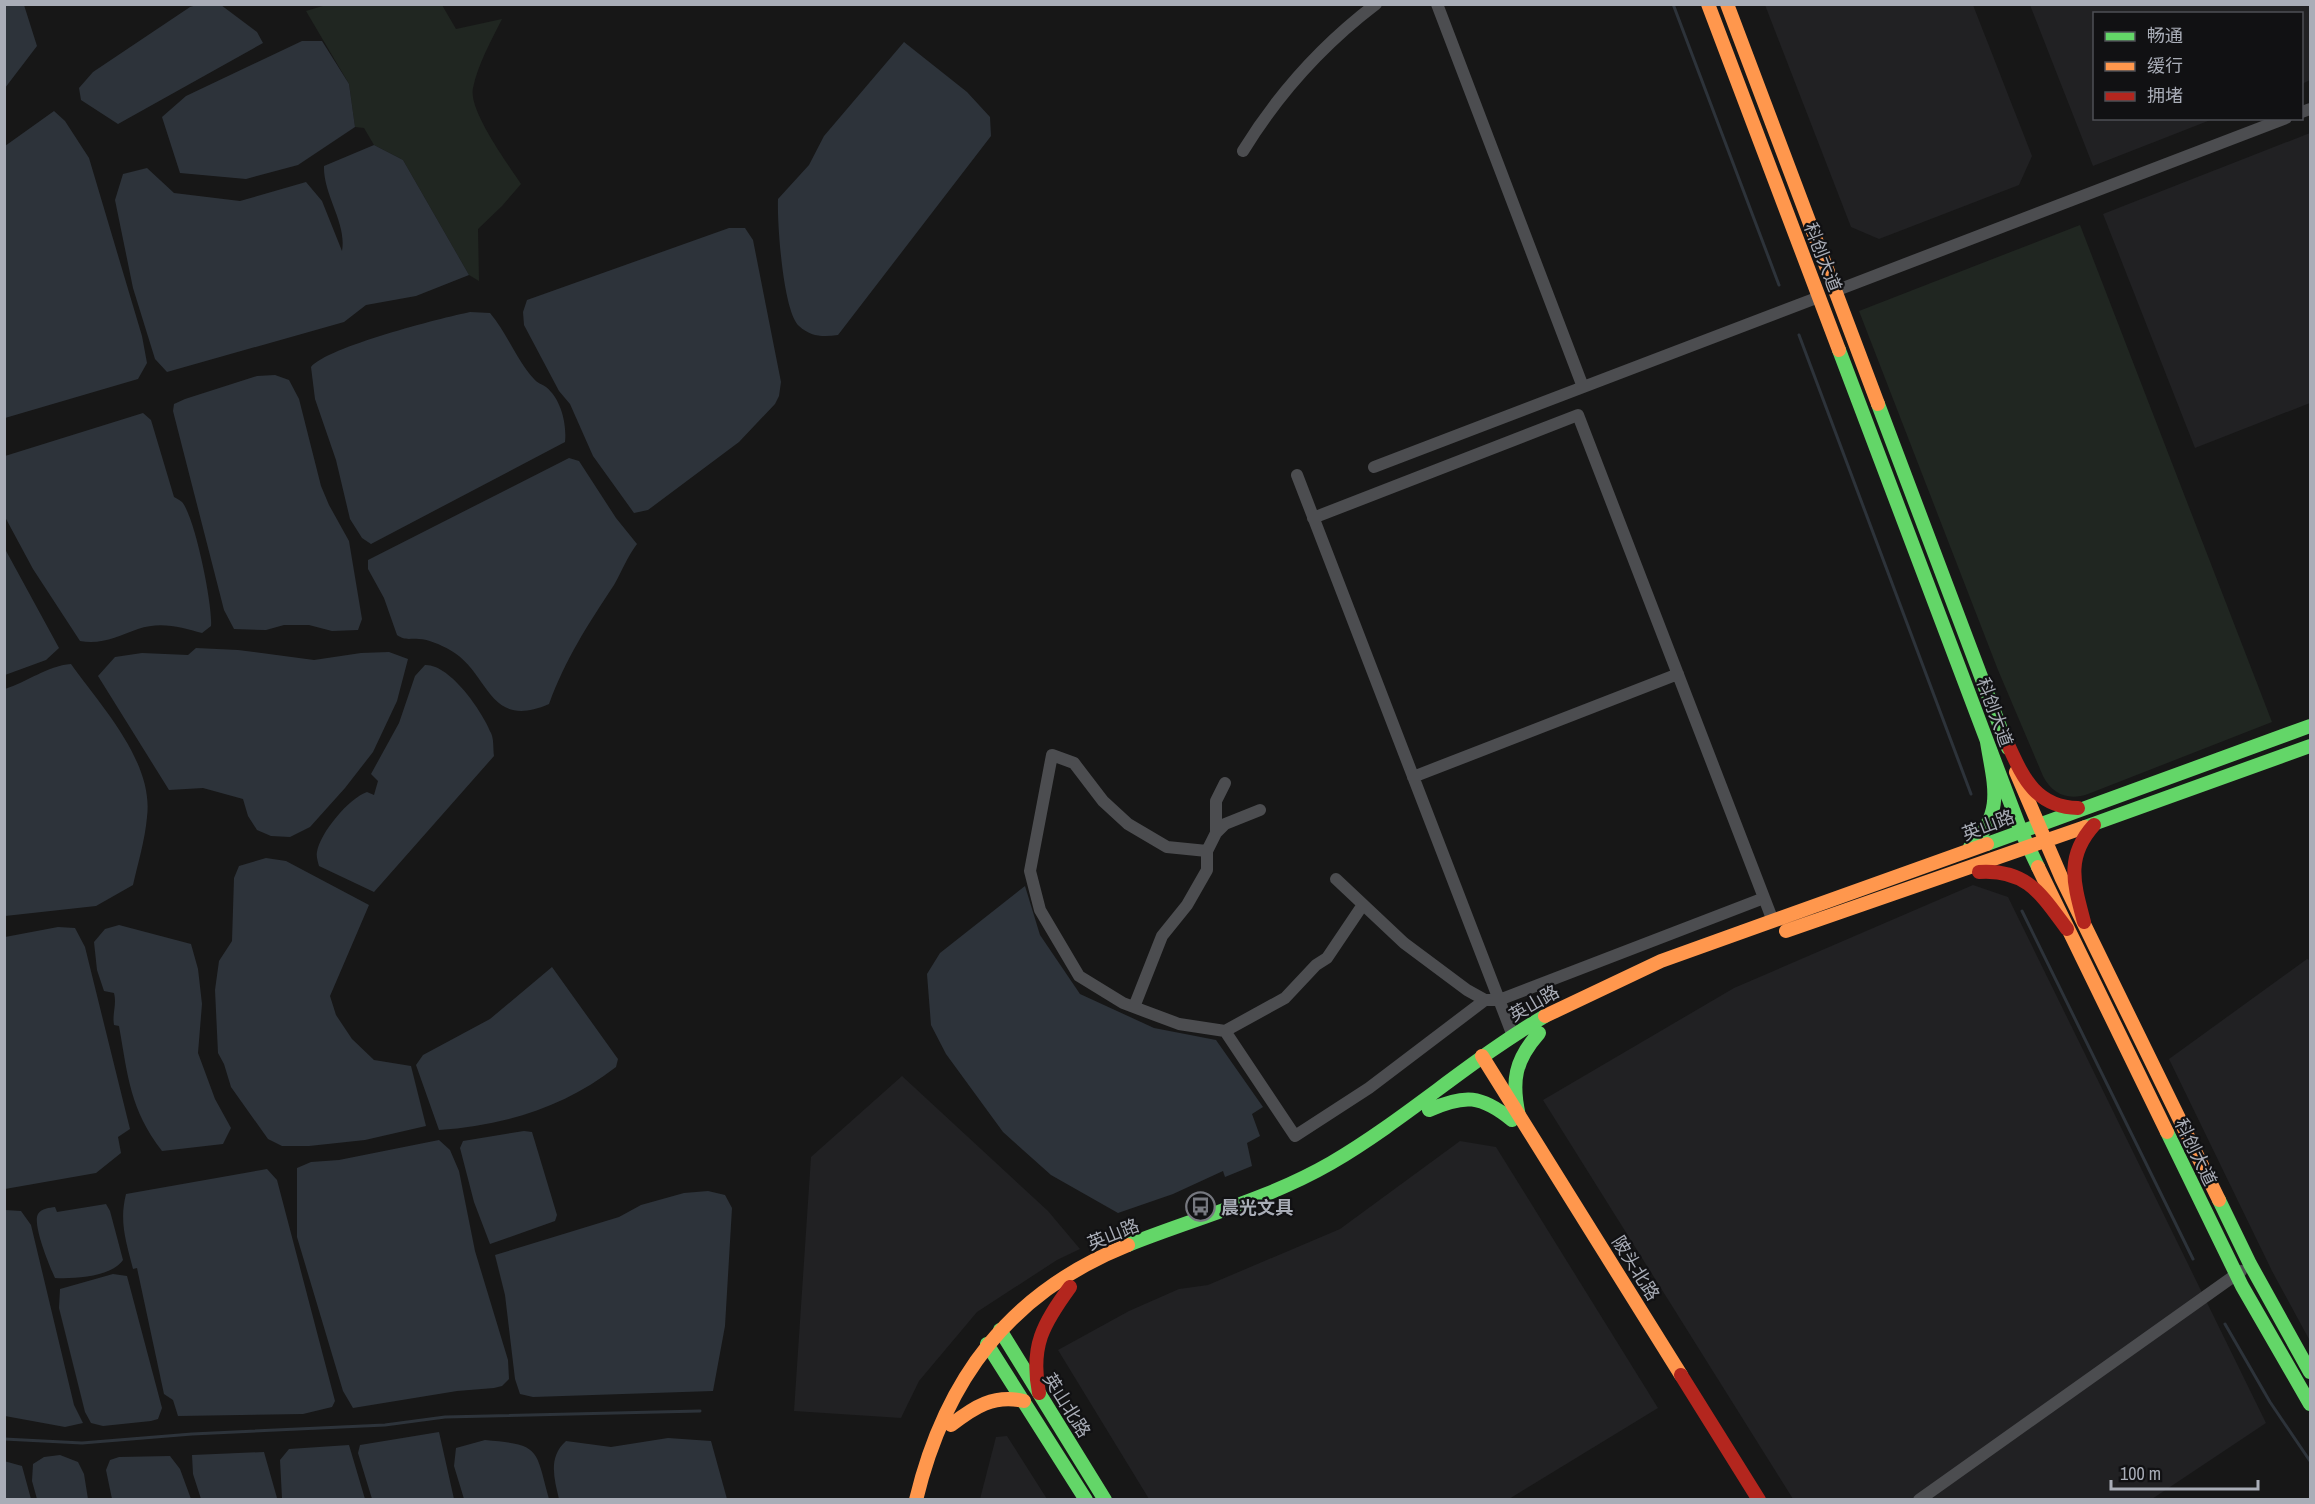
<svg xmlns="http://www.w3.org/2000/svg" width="2315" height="1504" viewBox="0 0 2315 1504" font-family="'Archivo Narrow','Noto Sans SC',sans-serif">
  <rect width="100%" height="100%" fill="#171717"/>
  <path fill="#212123" d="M1765,5h208l59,151 -13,29 -140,54 -28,-12z
    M2030,5h280v75l-8,4v-70h-208v104l119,1 -120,47z
    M2310,133v270l-115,45 -92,-234z
    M1973,885l35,12 258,526 -114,76h-359l-250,-399 191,-112z
    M2307,959l3,1v381l-38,-70 -103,-212z
    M902,1076l146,135 32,38 -23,11 -80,52 -58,69 -18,37 -107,-7 17,-254z
    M1460,1141l36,6 162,261 -149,91h-360l-91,-149 71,-39 50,-22 29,-4 132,-56z
    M1007,1436l40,63h-67l16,-62z"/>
  <path fill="#202621" d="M326,5h116l14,24 46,-10c-11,22 -24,45 -29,69 -5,22 35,76 48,96l-19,22 -24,23 1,52 -10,-6 -66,-115 -29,-15 -10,-17 -9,-1 -6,-43 -43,-73z
    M2080,225l192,497 -184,72c-20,7 -36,0 -45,-18l-45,-106 -139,-359z"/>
  <path fill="#2d333a" d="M5,4l19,1 13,41 -32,42z
    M200,4l21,1 36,27 6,11 -145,81 -37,-24 -2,-12 14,-16 97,-65z
    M302,41h20l27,43 6,43 -57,38 -52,14 -66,-6 -18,-56 24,-21z
    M904,42l63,50 23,25 1,19 -153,199c-15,2 -27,2 -39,-9 -16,-14 -22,-104 -21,-127l31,-34 15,-29z
    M54,111l11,10 24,37 53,178 5,27 -9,16 -133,39v-272z
    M374,145l29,15 66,115 -53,21 -50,9 -22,17 -177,50 -12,-13 -22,-71 -18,-88 8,-26 24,-6 27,25 66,8 66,-19 16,19 20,50c5,-28 -19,-56 -18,-85z
    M729,228h16l8,12 28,142 -2,14 -4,8 -36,38 -91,68 -14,3 -41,-57 -23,-52 -11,-13 -35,-66 -1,-13 4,-12z
    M470,312l20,1c17,20 27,48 44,66 3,4 8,5 12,8 15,12 21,37 19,55l-194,102 -9,-6 -12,-19 -14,-59 -21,-61 -4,-32c16,-20 130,-49 159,-55z
    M275,375l14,5 10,19 22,87 8,19 20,36 13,78 -4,11 -26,1 -23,-6h-25l-18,5 -32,-1 -10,-19 -51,-199 1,-7 11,-5 72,-23z
    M143,413l8,7 23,77c3,2 6,3 8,5 13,15 31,104 29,124l-9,7c-20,-6 -42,-12 -64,-4 -20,7 -36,16 -58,12l-47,-72 -28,-52v-61z
    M569,458l10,3 37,57 21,26c-10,13 -15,27 -23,41 -27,41 -48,73 -65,119 -62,27 -59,-32 -99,-54 -9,-5 -22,-11 -31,-11 -10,-1 -13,2 -22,-4l-13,-37 -16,-29v-9z
    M5,549l54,99 -13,12 -41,15z
    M196,648l42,2 76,10 47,-7 28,-1 19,7 -11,42 -24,51 -28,36 -35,39 -20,10 -19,-1 -14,-6 -9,-14 -5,-17 -40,-11 -34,2 -71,-114 17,-19 27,-4 46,2z
    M71,664c30,42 83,98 76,153 -2,23 -9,46 -14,68l-37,21 -91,10v-227c22,-7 42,-23 66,-25z
    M425,665c25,-1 57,46 66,68 3,6 2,16 3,23l-120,136 -55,-26c-1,-4 -3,-10 -2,-14 3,-19 32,-54 50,-60l7,3 4,-14 -7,-7 28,-51 16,-47z
    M266,858l20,3 83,44 -39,91 6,19 16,24 22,21 37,6 15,60 -61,14 -56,6h-27l-14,-7 -37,-52 -7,-23 -6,-11 -3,-63 4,-29 13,-20 2,-63 5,-12z
    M1025,886l15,49 40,59 74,34 62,12 47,67 -11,7 8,22 -13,7 5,23 -27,11 -2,-6 -50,23 -55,19 -67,-38 -48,-43 -57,-78 -15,-29 -4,-51 13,-21z
    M119,925l72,19 7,25 4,35 -4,49 17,46 16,29 -8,16 -61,7c-32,-42 -34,-74 -43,-125l-5,-1c-2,-12 3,-20 0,-32l-10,-2 -7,-21 -3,-28 11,-13z
    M58,927l17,1 10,19 45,182 -12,8 3,16 -25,20 -91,16v-252z
    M552,967l66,92 -2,8c-51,40 -113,59 -177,63l-23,-65 7,-10 67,-36z
    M524,1131l8,1 25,83 -2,6 -65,23 -16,-42 -14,-54 3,-7z
    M439,1140l11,10 9,21 16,80 33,109 1,19 -7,7 -8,2 -37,3 -104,17 -10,-17 -46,-154v-69l14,-6 28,-2z
    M267,1169l10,11 58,221 -3,6 -29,7 -125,2 -5,-16 -9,-6 -27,-126 -4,1c-7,-28 -14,-47 -7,-75z
    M708,1191l17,4 7,13 -7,118 -12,65 -180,6 -13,-3 -5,-15 -10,-84 -10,-40 124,-38 22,-12 43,-12z
    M106,1204l4,7 13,49c-12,17 -49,19 -68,18 -5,-11 -23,-54 -17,-64 4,-6 11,-6 17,-7l2,5z
    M5,1210l16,1 10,14 43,180 9,18 -18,4 -60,-11z
    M113,1274l14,2 35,132 -4,11 -7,2 -48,5 -12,-3 -6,-11 -26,-104 1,-19z
    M439,1432l15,67h-82l-14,-46 2,-8z
    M668,1438l43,3 16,58h-168c-5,-21 -11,-42 7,-58l45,6z
    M485,1440c56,5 50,8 64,59h-85l-10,-33 2,-18z
    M349,1445l16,54h-164l-8,-25 -1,-19 72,-3 13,46h5l-2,-38 9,-11z
    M60,1455l18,7 6,12 4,25h-51l-5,-18 1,-17 11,-7z
    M170,1456l10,13 11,30h-79l-6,-29 4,-10 9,-3z
    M4,1461l18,5 9,33h-26z"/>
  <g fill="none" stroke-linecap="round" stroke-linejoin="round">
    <path stroke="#2d333a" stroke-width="3" d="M1673,4l106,281
      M1799,335l172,459
      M2022,911l171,348
      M2225,1324l45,78 40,59
      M4,1439l78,4 110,-9 193,-9 60,-8 255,-6"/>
    <path stroke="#4c4d50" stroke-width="12" d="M1437,4l146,383
      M2302,112l8,-3
      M1243,151c35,-57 79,-106 133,-147
      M1835,291l451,-173
      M1374,467l445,-170
      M1297,475l216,561
      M1313,518l265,-103 195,506
      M1413,777l265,-103
      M1225,783l-9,18v32l-9,18 -40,-4 -39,-23 -25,-23 -29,-38 -22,-8 -22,116 10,39 39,66 44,27 56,21 46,7 60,-33 31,-33 11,-7 35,-52
      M1216,833l9,-9 35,-14
      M1336,879l68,64 63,47 18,10h14l265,-102
      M1134,1007l28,-71 25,-31 20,-35v-19
      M1225,1031l70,105 74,-48 116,-88
      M1919,1500l322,-229"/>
    <path stroke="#63d668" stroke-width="14" d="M1839,350l182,481 17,36
      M1878,404l130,344
      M2085,827l225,-81
      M1987,844l323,-118
      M1970,847c35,-34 24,-62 17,-105
      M1429,1110c36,-16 52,-15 83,10
      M1519,1116c-8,-35 -4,-56 20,-83
      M2167,1132l75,154 68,118
      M2219,1200l31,64 60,108
      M1128,1245c67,-27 139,-45 203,-82 75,-44 139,-103 214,-147
      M1000,1330l105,170
      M987,1344l99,156"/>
    <path stroke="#ff974d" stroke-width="14" d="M1708,4l131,346
      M1727,4l151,400
      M2016,772l46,107 157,321
      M2038,867l129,265
      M1786,931l299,-104
      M1545,1016l116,-55 326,-117
      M1482,1056l199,319
      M951,1425c23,-18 43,-31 73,-24
      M916,1500c29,-121 94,-208 212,-255"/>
    <path stroke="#b3261e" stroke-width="14" d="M2004,736c17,36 28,71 74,72
      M1979,872c48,-3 62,22 88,57
      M2084,922c-10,-38 -19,-65 10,-97
      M1681,1375l78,125
      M1039,1393c-9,-47 4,-69 31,-106"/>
  </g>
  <defs>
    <symbol id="bus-ring" viewBox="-11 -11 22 22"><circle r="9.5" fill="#111113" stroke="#76787f" stroke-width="1.5"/><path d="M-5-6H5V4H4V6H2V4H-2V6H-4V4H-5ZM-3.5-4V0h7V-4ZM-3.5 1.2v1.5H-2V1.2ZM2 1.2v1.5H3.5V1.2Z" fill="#76787f"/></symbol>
  </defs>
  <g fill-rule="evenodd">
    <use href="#bus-ring" x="1184" y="1190" width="33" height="33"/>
  </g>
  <g text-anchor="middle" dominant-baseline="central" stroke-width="4.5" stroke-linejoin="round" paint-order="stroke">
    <g font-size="18" fill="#a9adb7" stroke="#111113">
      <text transform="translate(1823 257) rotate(69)">科创大道</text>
      <text transform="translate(1995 712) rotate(70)">科创大道</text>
      <text transform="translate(1988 825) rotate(-21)">英山路</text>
      <text transform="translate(1534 1003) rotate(-30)">英山路</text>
      <text transform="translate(2196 1152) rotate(64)">科创大道</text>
      <text transform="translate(1113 1234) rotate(-22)">英山路</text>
      <text transform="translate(1636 1268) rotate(58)">陂头北路</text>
      <text transform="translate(1067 1405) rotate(58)">英山北路</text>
    </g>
    <g font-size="18" font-weight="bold" fill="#a9adb7" stroke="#111113" text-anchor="start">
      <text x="1221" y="1207">晨光文具</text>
    </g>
  </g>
  <rect width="2315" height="1504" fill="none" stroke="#a9adb7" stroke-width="12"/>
  <rect x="2093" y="12" width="210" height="108" fill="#111113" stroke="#4e4f55" stroke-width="1.5"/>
  <rect x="2105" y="32" width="30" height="9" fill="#63d668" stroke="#4e4f55" stroke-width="1.5"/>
  <text x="2147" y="42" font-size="18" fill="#a9adb7">畅通</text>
  <rect x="2105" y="62" width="30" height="9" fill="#ff974d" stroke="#4e4f55" stroke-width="1.5"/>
  <text x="2147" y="72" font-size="18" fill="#a9adb7">缓行</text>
  <rect x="2105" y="92" width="30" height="9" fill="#b3261e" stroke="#4e4f55" stroke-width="1.5"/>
  <text x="2147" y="102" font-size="18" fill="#a9adb7">拥堵</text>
  <path d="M2111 1480v9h147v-9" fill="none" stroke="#a9adb7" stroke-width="3"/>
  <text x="2120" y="1480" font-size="18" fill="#a9adb7" stroke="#111113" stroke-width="4.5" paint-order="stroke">100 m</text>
</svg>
